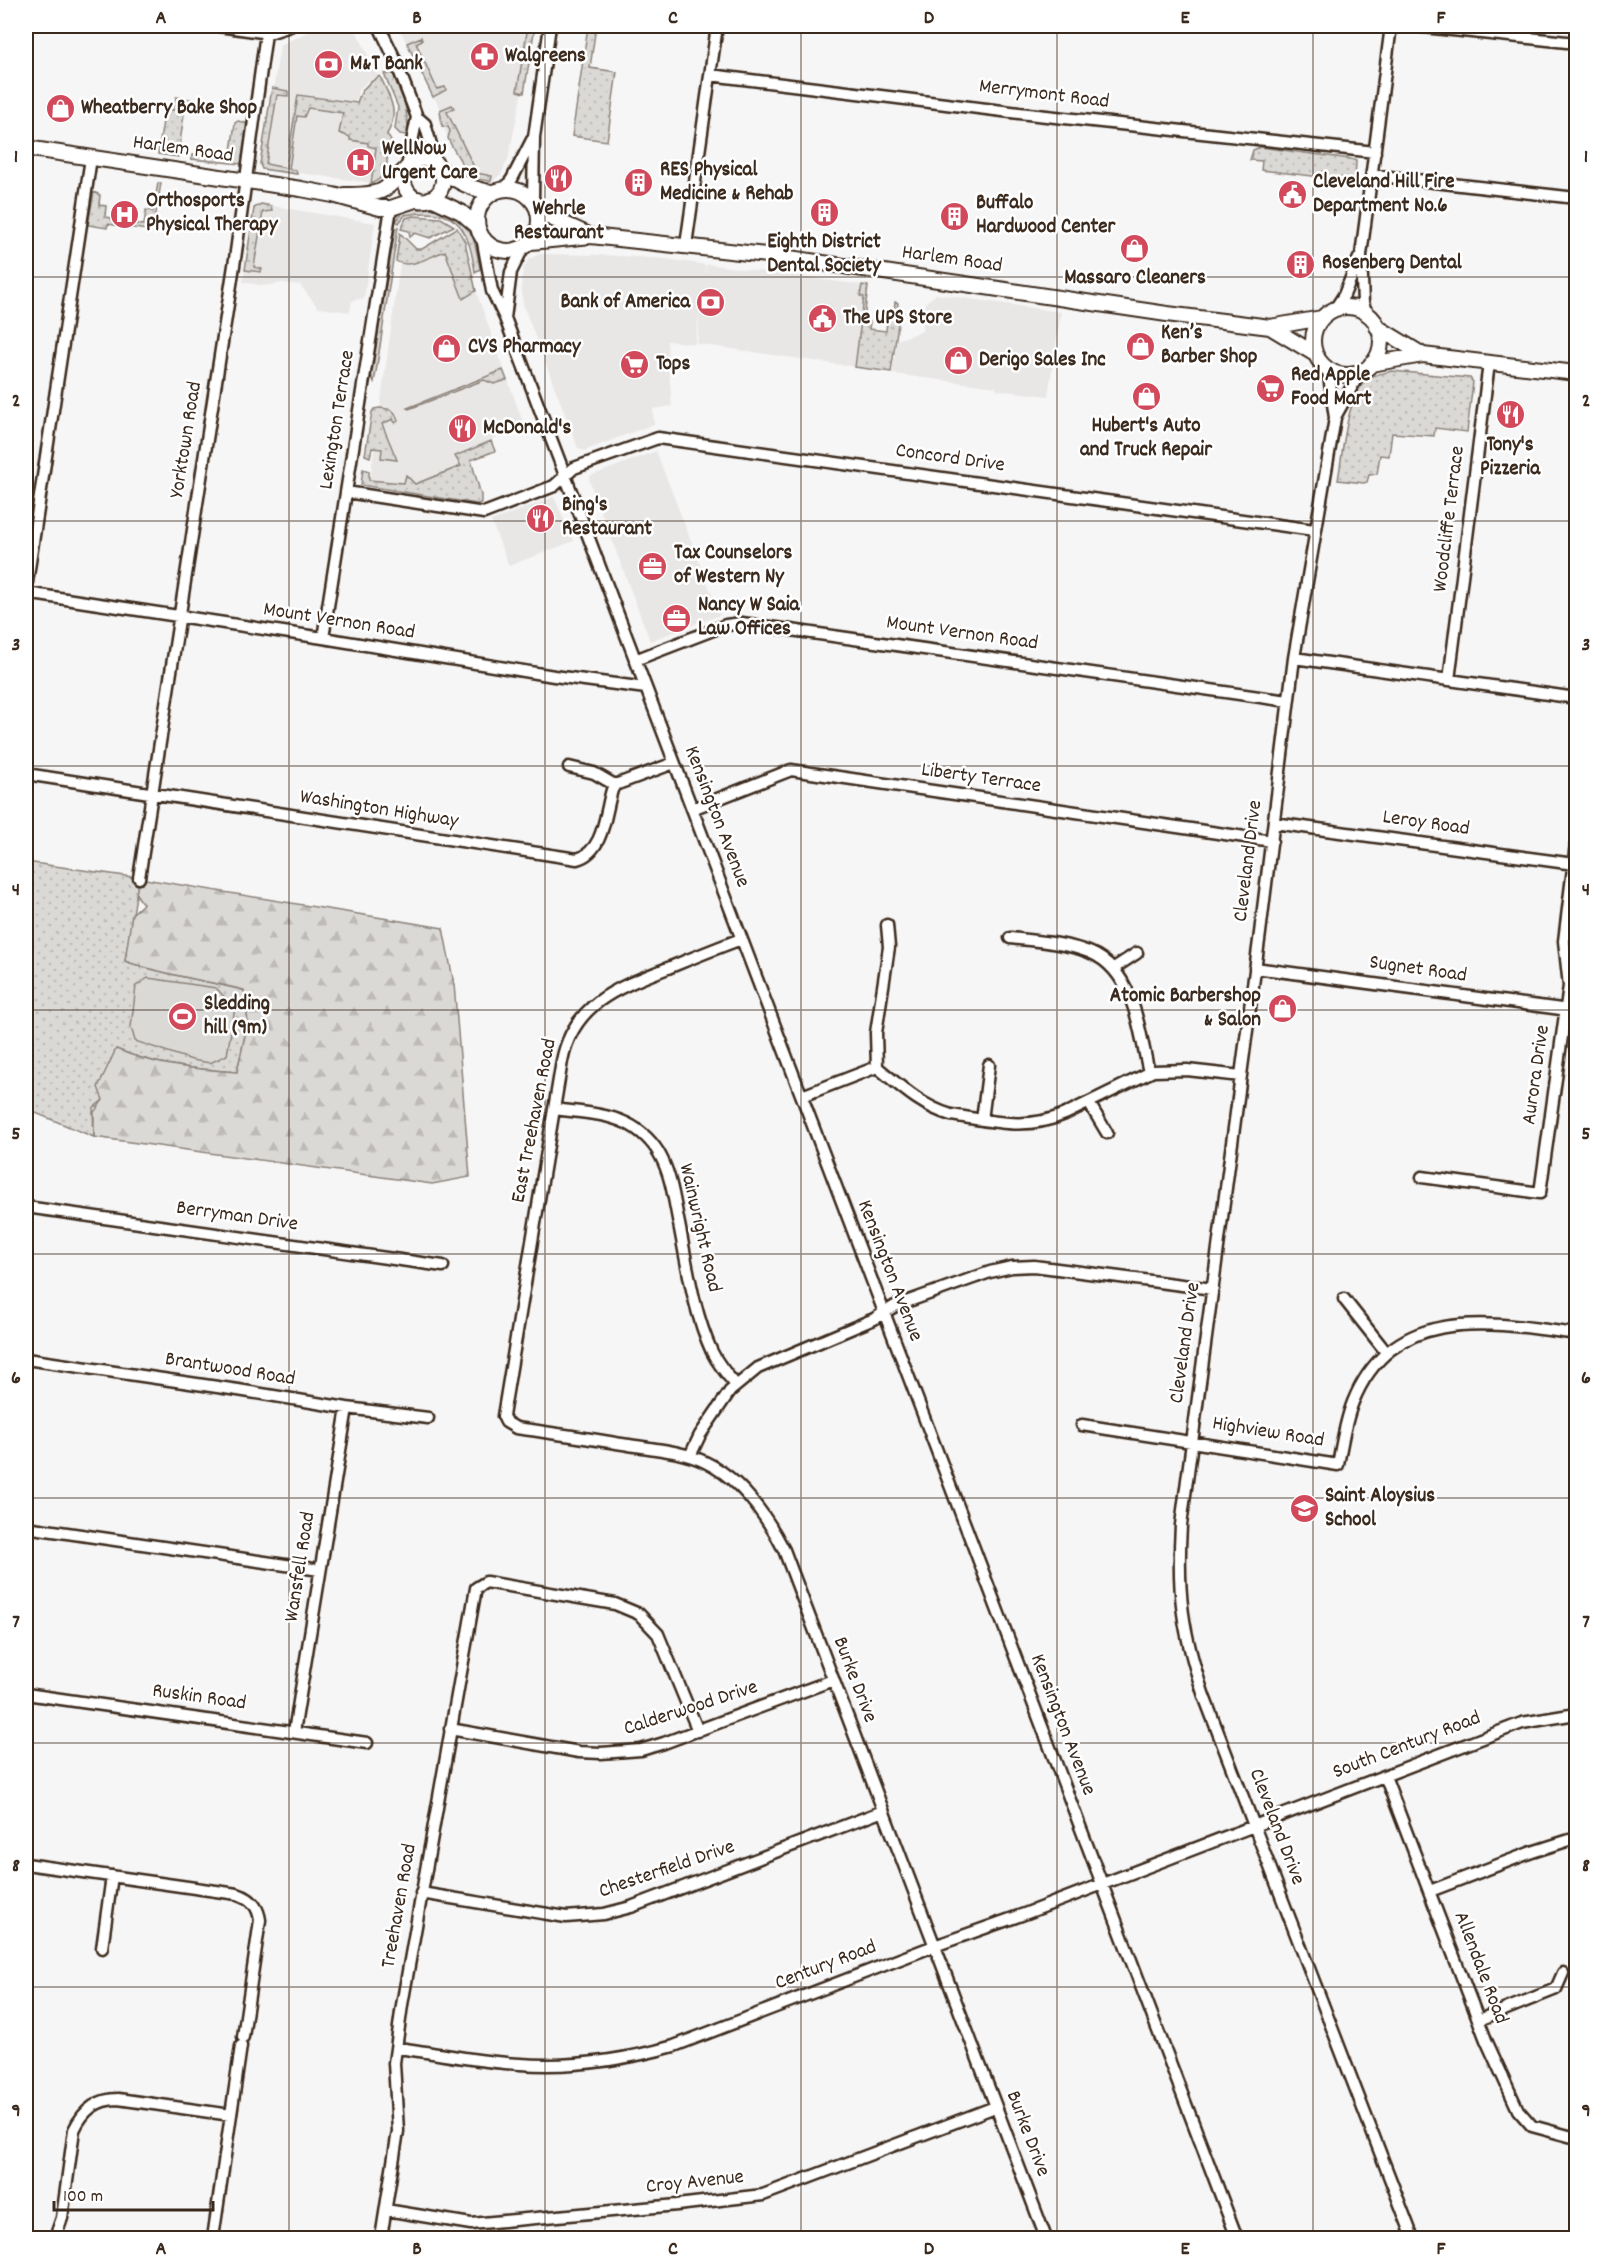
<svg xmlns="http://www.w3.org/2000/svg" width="1602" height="2264" viewBox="0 0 1602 2264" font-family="Dekko,sans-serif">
  <defs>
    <pattern id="grass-dots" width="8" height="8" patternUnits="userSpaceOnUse" patternTransform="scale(1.5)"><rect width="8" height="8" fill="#dbd9d6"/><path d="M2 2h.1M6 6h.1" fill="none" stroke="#bdbab7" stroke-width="1.8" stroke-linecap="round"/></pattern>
    <pattern id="forest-firs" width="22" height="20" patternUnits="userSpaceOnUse" patternTransform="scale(1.5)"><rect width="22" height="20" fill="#dbd9d6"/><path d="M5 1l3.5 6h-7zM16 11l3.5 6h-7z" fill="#bdbab7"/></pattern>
  </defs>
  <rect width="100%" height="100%" fill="#f7f6f6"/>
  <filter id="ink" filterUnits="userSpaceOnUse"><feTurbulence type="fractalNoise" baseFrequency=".0167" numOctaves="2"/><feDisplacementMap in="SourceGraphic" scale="12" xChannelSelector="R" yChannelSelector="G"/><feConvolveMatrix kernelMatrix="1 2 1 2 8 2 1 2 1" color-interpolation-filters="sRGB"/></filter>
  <g filter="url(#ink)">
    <path fill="#e9e7e6" d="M321,26h33l24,50 -11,5 -9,10 -2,9 -11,12 33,28 -6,43 -111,-15 19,-123z
      M398,26h134l-10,66 -14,68 -7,14 -8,7 -15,-1 -12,-7 -23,-46 -2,-16z
      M261,204l114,19 -11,75 -12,3 -2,11 -32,-4 -18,-23 -17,-2 -19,3 -21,-4 11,-74z
      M445,251l18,47 13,-7 48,134 -69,31 7,10 -49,18 -43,-5 30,-215 9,1z
      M539,254l66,1 62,4 39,6 -1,10 2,-11 155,21 -2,11 4,1 -9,70 -158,-23 3,-36 -5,36 -28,-3 5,65 -19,3 1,15 -70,27 -6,-3 -55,-143 -2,-26 3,-12 5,-8z
      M936,294l125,18 -13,84 -52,-6v-3l-104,-13 5,-34 25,-9 3,-28z
      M656,451l64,164 -70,26 -61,-161 1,-4z
      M554,497l20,44 -65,25 -18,-45z"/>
    <path fill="url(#grass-dots)" stroke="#8b827a" stroke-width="1.5" d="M528,26h7l-11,67 -7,-2z
      M588,26h8l-6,42 27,4 -10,69 -35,-5z
      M421,37l1,3 -6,3 21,46 8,-2 1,3 -13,7 -26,-54z
      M393,73l12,30 4,30 -3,2 -6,-1 -5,-5 3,-22 -14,-33z
      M380,76c10,22 20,36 7,58l4,7c-8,19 3,32 -20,43l5,-36 -8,-2v-3l-18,-3v-3l-11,-4 4,-20 -35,-5 -4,9 -7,-1 -8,53 7,1 1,4 -35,-5 -2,-5 12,-76 16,3v5l-11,-1 -11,69 20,4 12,-73 59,8c4,-14 11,-20 23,-27z
      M176,97l21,3 -2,8 -10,-1 -7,50 -20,-3 7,-46 9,2z
      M452,105l2,3 -7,4 30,61 15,3 -1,5c-20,-2 -22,-3 -31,-21 -4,-7 -9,-14 -12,-22l2,-7 -2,-4 -6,-1 -2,-16z
      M238,121l7,2 3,3 -7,38 -50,-5 2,-4 5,-1 32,4 5,-35z
      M1260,147l91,12 5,2 -1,20 -94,-11 1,-9 -12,-1 3,-10z
      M158,183h3l-8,48 -45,-7 -1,4 -19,-3 6,-33 6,3 -1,10 7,1 -1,11 16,2v3l23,3 2,-15 7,1z
      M261,204l10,2 1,5 -9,1 -9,55 8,2 -1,3 -16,-2 9,-62z
      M414,207c50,2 58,14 66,62l-5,3c-7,-47 -19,-66 -70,-57l-6,8 -3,-2 9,-12z
      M413,216l28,2 13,8 -24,12 -15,-5 -5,4 -1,-6 -8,-2 5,-11z
      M398,227l-22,145 -2,10 -3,-7 24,-146z
      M457,228l8,14 11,49 -13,8 -18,-48c-14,5 -36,19 -49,10l4,-28 16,16h6z
      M862,285l6,1 -4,34 6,2 -1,7 17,2 2,-18 6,1 1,-12 3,1 -2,18 2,3 -7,48 -36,-5 9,-70 -4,-1z
      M503,370l4,10 -13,4 -10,-4 -75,29 -2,-1z
      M1392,371l78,7 3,4 -6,50 -32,-4 -1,8 -42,-3 -3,23 -9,-1 -3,19 -8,1 -2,7 -3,1 -26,-3c5,-26 8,-87 31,-102 6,-4 16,-5 23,-7z
      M380,408c12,2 15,1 18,13l-3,2 -2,-4 -11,5 15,36 -16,-2 1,-9 -10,-1 -2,9 -5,-2 7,-43 2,-3z
      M491,441l4,10 -24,9 10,35v8l-4,1 -116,-19 2,-16 6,2v9l35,3 2,-8 9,9 46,-18 -6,-10z
      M26,862l113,16 -14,83c39,14 80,19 120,30l3,31 -11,50c-42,-3 -81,-6 -121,-23l-13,51 -10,8 1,29 -58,-24 -10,2z"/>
    <path fill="url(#forest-firs)" stroke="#8b827a" stroke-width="1.5" d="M139,878l304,50 11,56 16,193 -38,7 -338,-47v-25l9,-12 -5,-13 18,-38c40,17 78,20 121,23l11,-50 -4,-32c-40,-10 -81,-15 -119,-29l7,-47 11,-10 -7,-10z"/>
    <path fill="#dbd9d6" stroke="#8b827a" stroke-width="1.5" d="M148,978l68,10 19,20 -8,47 -17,8 -18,-3 -57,-19 -4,-14 5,-41z"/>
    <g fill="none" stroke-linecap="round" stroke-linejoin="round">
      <defs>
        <path id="minor" d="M219,26l50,7 21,-7
          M379,26l15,31 23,60 -10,50
          M1414,26l162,17
          M710,75l309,38 356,39
          M417,117l8,7 12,41
          M1372,175l204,23
          M505,188l7,-9 20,-39
          M533,199l1,-62 16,-111
          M482,237l10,54 13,27 732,1920
          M686,245l31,-219
          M1335,309l9,-14 15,-37
          M1367,314l-4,-11 -2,-48 30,-229
          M505,318l6,-46 12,-24
          M1328,369l7,49 -41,240 -34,275 -79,592c-4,68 1,106 23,171l209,542
          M1335,417l25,-45
          M346,492l138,21 70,-27 20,-18 84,-30 656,92
          M26,589l65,-431
          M26,593l297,45 231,38 92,12
          M323,638l68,-430
          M1294,658l282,40
          M635,660l91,-35 16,-2 546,78
          M1449,680l40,-317
          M569,767l25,6 21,12
          M26,774l551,85c27,-7 28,-46 35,-69l3,-5 59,-22
          M692,809l99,-39 481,71
          M1274,823l300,41
          M139,878l96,-619 31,-226
          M1010,938c24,3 50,4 73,12 51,15 55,77 66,122
          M741,939c-24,9 -49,19 -73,29 -49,19 -95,35 -106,93l-59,355 3,6 10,6c38,5 75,11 113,17 25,4 53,6 76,17 36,17 61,53 79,88l262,688
          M1114,968l23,-15
          M1255,968l321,43
          M877,1067c23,19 44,39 74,48 41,6 75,16 114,-1l88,-43 34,-1 54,6
          M877,1067l-1,-34 13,-86 -2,-22
          M802,1096l75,-29
          M1089,1103l18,30
          M554,1109c23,3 51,4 72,14 15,7 28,20 35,34 10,19 13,42 17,62 9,44 15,92 34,133 6,12 15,23 24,33
          M982,1120l7,-55
          M1422,1177l118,16 29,-207 -5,-45 12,-97
          M26,1207l417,59
          M1344,1299l42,53
          M26,1359l212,31 109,18 81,10
          M1082,1425l256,40c4,-22 7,-43 15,-63 40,-99 138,-80 223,-68
          M690,1456l10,-21 30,-44 28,-23 116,-49 21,-13 95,-34 22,-5 22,-1 179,23
          M26,1527l294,43
          M26,1694l341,49
          M450,1729l129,23 22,1 40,-3 23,-7 169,-63
          M294,1732l53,-324
          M1385,1776l101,264 32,70 14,16 44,12
          M26,1864l211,30c14,4 21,12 23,26l-17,117
          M1430,1891l102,-39 44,-14
          M421,1893l145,24 38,-3 27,-7 252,-96
          M102,1948l10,-72
          M1479,2020l77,-31 7,-16
          M397,2048c41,5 81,14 123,16 51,4 104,-4 154,-18l252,-97 101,-36 495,-190 54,-9
          M386,2210l85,14 206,-19 86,-10 232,-88
          M55,2238l7,-20 12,-88c9,-19 22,-31 44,-31l113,16
          M213,2238l28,-192
          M381,2238l17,-107 -4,-68 8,-58 74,-417 10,-6 129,22 24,10 19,20 40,97"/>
        <path id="major" d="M26,148l275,41 32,6 47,13h11l27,-9
          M441,170c16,11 31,20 51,22
          M477 220a31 31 0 1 1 62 0a31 31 0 1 1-62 0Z
          M344,195c12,0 27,0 37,-4 17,-8 28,-33 43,-32 22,2 26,32 6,40 -17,7 -29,-11 -26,-26
          M431,198l30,14 16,14
          M538,208l11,9 42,19
          M531,242l60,-6 185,20 391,58 103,13 52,-9
          M1313 341a34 34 0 1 1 68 0a34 34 0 1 1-68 0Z
          M1270,327l45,27
          M1377,327l46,28
          M1371,364l52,-9 153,18"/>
      </defs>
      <use href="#minor" stroke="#3b2a1e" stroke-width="15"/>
      <use href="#major" stroke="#3b2a1e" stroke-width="18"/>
      <use href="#minor" stroke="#fff" stroke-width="10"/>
      <use href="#major" stroke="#fff" stroke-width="14"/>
    </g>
  </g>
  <path fill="none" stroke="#3b2a1e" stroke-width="1.5" stroke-opacity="0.55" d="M289,26v2212M545,26v2212M801,26v2212M1057,26v2212M1313,26v2212M26,277h1550M26,521h1550M26,766h1550M26,1010h1550M26,1254h1550M26,1498h1550M26,1743h1550M26,1987h1550"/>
  <defs>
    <symbol id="pharmacy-disc" viewBox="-11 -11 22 22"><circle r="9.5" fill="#d1495b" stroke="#fff"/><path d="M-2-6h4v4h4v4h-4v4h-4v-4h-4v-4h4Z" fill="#fff"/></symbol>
    <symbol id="bank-disc" viewBox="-11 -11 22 22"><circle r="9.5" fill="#d1495b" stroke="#fff"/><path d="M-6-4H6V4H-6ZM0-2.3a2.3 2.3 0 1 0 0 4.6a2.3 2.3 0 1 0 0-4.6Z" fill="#fff"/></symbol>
    <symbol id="shop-disc" viewBox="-11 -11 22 22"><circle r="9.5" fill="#d1495b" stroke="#fff"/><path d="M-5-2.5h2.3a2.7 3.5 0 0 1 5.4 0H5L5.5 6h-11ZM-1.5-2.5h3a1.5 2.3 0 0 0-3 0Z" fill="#fff"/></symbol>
    <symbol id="hospital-disc" viewBox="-11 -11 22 22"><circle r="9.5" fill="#d1495b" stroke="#fff"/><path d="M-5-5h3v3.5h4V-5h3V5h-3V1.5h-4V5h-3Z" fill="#fff"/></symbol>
    <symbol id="restaurant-disc" viewBox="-11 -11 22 22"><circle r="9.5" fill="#d1495b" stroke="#fff"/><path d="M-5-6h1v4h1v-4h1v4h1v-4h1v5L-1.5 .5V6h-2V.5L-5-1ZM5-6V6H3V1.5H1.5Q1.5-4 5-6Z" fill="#fff"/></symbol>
    <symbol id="building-disc" viewBox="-11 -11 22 22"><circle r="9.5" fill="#d1495b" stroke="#fff"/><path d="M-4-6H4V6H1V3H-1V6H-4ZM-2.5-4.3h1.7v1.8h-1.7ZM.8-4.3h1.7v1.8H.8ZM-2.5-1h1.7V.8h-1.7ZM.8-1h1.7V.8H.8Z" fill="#fff"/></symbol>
    <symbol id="civic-disc" viewBox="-11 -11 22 22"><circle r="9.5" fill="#d1495b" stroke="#fff"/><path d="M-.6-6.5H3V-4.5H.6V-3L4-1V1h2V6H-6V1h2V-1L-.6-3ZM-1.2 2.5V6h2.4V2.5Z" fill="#fff"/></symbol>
    <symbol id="supermarket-disc" viewBox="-11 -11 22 22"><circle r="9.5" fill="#d1495b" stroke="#fff"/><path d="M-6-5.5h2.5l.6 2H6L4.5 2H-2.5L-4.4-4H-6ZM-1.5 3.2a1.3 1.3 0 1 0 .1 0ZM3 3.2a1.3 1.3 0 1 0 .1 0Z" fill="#fff"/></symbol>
    <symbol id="office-disc" viewBox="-11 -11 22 22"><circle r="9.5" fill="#d1495b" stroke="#fff"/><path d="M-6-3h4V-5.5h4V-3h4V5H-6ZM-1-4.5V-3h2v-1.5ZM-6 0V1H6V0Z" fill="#fff"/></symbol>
    <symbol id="stadium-disc" viewBox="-11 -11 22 22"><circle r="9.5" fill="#d1495b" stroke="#fff"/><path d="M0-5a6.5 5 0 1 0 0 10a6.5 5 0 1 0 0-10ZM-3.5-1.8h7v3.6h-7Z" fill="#fff"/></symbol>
    <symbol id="school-disc" viewBox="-11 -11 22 22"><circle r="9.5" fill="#d1495b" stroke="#fff"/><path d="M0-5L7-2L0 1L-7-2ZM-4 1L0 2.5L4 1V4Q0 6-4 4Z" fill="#fff"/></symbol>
  </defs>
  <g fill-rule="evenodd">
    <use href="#pharmacy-disc" x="468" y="40" width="33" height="33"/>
    <use href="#bank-disc" x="312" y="48" width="33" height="33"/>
    <use href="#shop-disc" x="44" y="92" width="33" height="33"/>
    <use href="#hospital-disc" x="344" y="146" width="33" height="33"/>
    <use href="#restaurant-disc" x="542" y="162" width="33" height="33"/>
    <use href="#building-disc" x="622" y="166" width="33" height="33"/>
    <use href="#civic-disc" x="1276" y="178" width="33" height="33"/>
    <use href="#building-disc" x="808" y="196" width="33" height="33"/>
    <use href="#hospital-disc" x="108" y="198" width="33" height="33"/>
    <use href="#building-disc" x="938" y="200" width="33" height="33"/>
    <use href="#shop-disc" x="1118" y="232" width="33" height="33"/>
    <use href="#building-disc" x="1284" y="248" width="33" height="33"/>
    <use href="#bank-disc" x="694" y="286" width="33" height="33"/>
    <use href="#civic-disc" x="806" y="302" width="33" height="33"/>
    <use href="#shop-disc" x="1124" y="330" width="33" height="33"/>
    <use href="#shop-disc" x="430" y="332" width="33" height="33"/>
    <use href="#shop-disc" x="942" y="344" width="33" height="33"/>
    <use href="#supermarket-disc" x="618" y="348" width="33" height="33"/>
    <use href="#supermarket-disc" x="1254" y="372" width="33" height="33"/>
    <use href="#shop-disc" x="1130" y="380" width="33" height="33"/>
    <use href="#restaurant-disc" x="1494" y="398" width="33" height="33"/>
    <use href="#restaurant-disc" x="446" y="412" width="33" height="33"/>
    <use href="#restaurant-disc" x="524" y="502" width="33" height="33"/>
    <use href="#office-disc" x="636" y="550" width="33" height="33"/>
    <use href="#office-disc" x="660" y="602" width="33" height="33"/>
    <use href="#shop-disc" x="1266" y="992" width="33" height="33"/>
    <use href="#stadium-disc" x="166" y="1000" width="33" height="33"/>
    <use href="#school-disc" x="1288" y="1492" width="33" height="33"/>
  </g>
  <g text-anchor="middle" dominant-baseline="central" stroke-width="5" stroke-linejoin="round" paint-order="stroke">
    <g font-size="21" font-weight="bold" fill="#3b2a1e" stroke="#fff" text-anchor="start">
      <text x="505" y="57">Walgreens</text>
      <text x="350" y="65">M&amp;T Bank</text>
      <text x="81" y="109">Wheatberry Bake Shop</text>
      <text x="382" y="150">WellNow<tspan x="382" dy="24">Urgent Care</tspan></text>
      <text x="660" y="171">RES Physical<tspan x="660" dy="24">Medicine &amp; Rehab</tspan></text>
      <text x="1313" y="183">Cleveland Hill Fire<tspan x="1313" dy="24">Department No.6</tspan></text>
      <text x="146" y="202">Orthosports<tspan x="146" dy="24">Physical Therapy</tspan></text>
      <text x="976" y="204">Buffalo<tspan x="976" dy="24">Hardwood Center</tspan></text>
      <text x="559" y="210" text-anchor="middle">Wehrle<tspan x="559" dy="24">Restaurant</tspan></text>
      <text x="824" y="243" text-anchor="middle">Eighth District<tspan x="824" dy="24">Dental Society</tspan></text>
      <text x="1322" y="264">Rosenberg Dental</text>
      <text x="1135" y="279" text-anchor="middle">Massaro Cleaners</text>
      <text x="690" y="303" text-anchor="end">Bank of America</text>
      <text x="843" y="319">The UPS Store</text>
      <text x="1161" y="334">Ken’s<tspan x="1161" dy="24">Barber Shop</tspan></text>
      <text x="468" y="348">CVS Pharmacy</text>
      <text x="979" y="361">Derigo Sales Inc</text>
      <text x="656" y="365">Tops</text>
      <text x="1291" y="376">Red Apple<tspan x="1291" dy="24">Food Mart</tspan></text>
      <text x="1146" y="427" text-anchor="middle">Hubert's Auto<tspan x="1146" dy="24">and Truck Repair</tspan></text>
      <text x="483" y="429">McDonald's</text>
      <text x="1510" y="446" text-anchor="middle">Tony's<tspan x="1510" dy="24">Pizzeria</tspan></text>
      <text x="562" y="506">Bing's<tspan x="562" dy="24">Restaurant</tspan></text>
      <text x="674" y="554">Tax Counselors<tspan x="674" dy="24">of Western Ny</tspan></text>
      <text x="698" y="606">Nancy W Saia<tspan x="698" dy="24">Law Offices</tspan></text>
      <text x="1261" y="997" text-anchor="end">Atomic Barbershop<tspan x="1261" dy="24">&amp; Salon</tspan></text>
      <text x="204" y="1005">Sledding<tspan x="204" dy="24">hill (9m)</tspan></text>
      <text x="1325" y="1497">Saint Aloysius<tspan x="1325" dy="24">School</tspan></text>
    </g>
    <g font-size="21" fill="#3b2a1e" stroke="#fff">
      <text transform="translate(1044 95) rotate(7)">Merrymont Road</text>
      <text transform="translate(183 150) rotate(8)">Harlem Road</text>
      <text transform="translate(952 260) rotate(8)">Harlem Road</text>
      <text transform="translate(338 420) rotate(-81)">Lexington Terrace</text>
      <text transform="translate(187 440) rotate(-81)">Yorktown Road</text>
      <text transform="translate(950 459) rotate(8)">Concord Drive</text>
      <text transform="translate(1450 519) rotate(-83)">Woodcliffe Terrace</text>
      <text transform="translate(339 622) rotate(9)">Mount Vernon Road</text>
      <text transform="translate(962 634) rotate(8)">Mount Vernon Road</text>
      <text transform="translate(981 779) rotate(8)">Liberty Terrace</text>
      <text transform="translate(379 810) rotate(9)">Washington Highway</text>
      <text transform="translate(716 817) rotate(69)">Kensington Avenue</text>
      <text transform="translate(1426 824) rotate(8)">Leroy Road</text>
      <text transform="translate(1249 861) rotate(-83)">Cleveland Drive</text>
      <text transform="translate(1418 970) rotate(8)">Sugnet Road</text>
      <text transform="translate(1537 1075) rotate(-82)">Aurora Drive</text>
      <text transform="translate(535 1121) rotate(-79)">East Treehaven Road</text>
      <text transform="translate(237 1217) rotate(8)">Berryman Drive</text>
      <text transform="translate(699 1228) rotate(77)">Wainwright Road</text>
      <text transform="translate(889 1271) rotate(69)">Kensington Avenue</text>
      <text transform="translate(1186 1343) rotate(-82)">Cleveland Drive</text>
      <text transform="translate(230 1370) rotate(9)">Brantwood Road</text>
      <text transform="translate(1268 1433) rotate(9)">Highview Road</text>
      <text transform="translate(301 1567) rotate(-81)">Wansfell Road</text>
      <text transform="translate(854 1680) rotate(69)">Burke Drive</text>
      <text transform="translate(199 1698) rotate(8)">Ruskin Road</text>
      <text transform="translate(691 1709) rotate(-18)">Calderwood Drive</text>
      <text transform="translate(1062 1725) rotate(69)">Kensington Avenue</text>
      <text transform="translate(1407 1746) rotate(-21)">South Century Road</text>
      <text transform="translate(1276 1827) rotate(69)">Cleveland Drive</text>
      <text transform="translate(667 1870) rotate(-19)">Chesterfield Drive</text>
      <text transform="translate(400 1906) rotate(-80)">Treehaven Road</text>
      <text transform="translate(826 1966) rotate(-21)">Century Road</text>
      <text transform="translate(1480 1968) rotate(69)">Allendale Road</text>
      <text transform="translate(1027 2134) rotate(69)">Burke Drive</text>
      <text transform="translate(695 2183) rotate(-6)">Croy Avenue</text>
    </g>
  </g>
  <rect width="1602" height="2264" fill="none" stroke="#fff" stroke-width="66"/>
  <path d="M54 2201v9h159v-9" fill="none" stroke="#3b2a1e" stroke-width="3"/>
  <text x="63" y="2201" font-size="18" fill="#3b2a1e" stroke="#ffffff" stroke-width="4.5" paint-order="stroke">100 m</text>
  <rect x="33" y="33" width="1536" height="2198" fill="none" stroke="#3b2a1e" stroke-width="2"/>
  <g font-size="20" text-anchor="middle" font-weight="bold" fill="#3b2a1e">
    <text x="161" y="23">A</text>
    <text x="417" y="23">B</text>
    <text x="673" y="23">C</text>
    <text x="929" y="23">D</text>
    <text x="1185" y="23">E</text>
    <text x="1441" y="23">F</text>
    <text x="16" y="162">1</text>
    <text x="1586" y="162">1</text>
    <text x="16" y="406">2</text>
    <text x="1586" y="406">2</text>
    <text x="16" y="650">3</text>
    <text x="1586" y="650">3</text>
    <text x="16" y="895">4</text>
    <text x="1586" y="895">4</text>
    <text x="16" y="1139">5</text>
    <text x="1586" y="1139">5</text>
    <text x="16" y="1383">6</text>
    <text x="1586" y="1383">6</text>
    <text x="16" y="1627">7</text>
    <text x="1586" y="1627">7</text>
    <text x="16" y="1871">8</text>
    <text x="1586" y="1871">8</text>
    <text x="16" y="2116">9</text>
    <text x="1586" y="2116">9</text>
    <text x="161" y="2254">A</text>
    <text x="417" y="2254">B</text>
    <text x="673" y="2254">C</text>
    <text x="929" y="2254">D</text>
    <text x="1185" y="2254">E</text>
    <text x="1441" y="2254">F</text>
  </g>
</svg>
